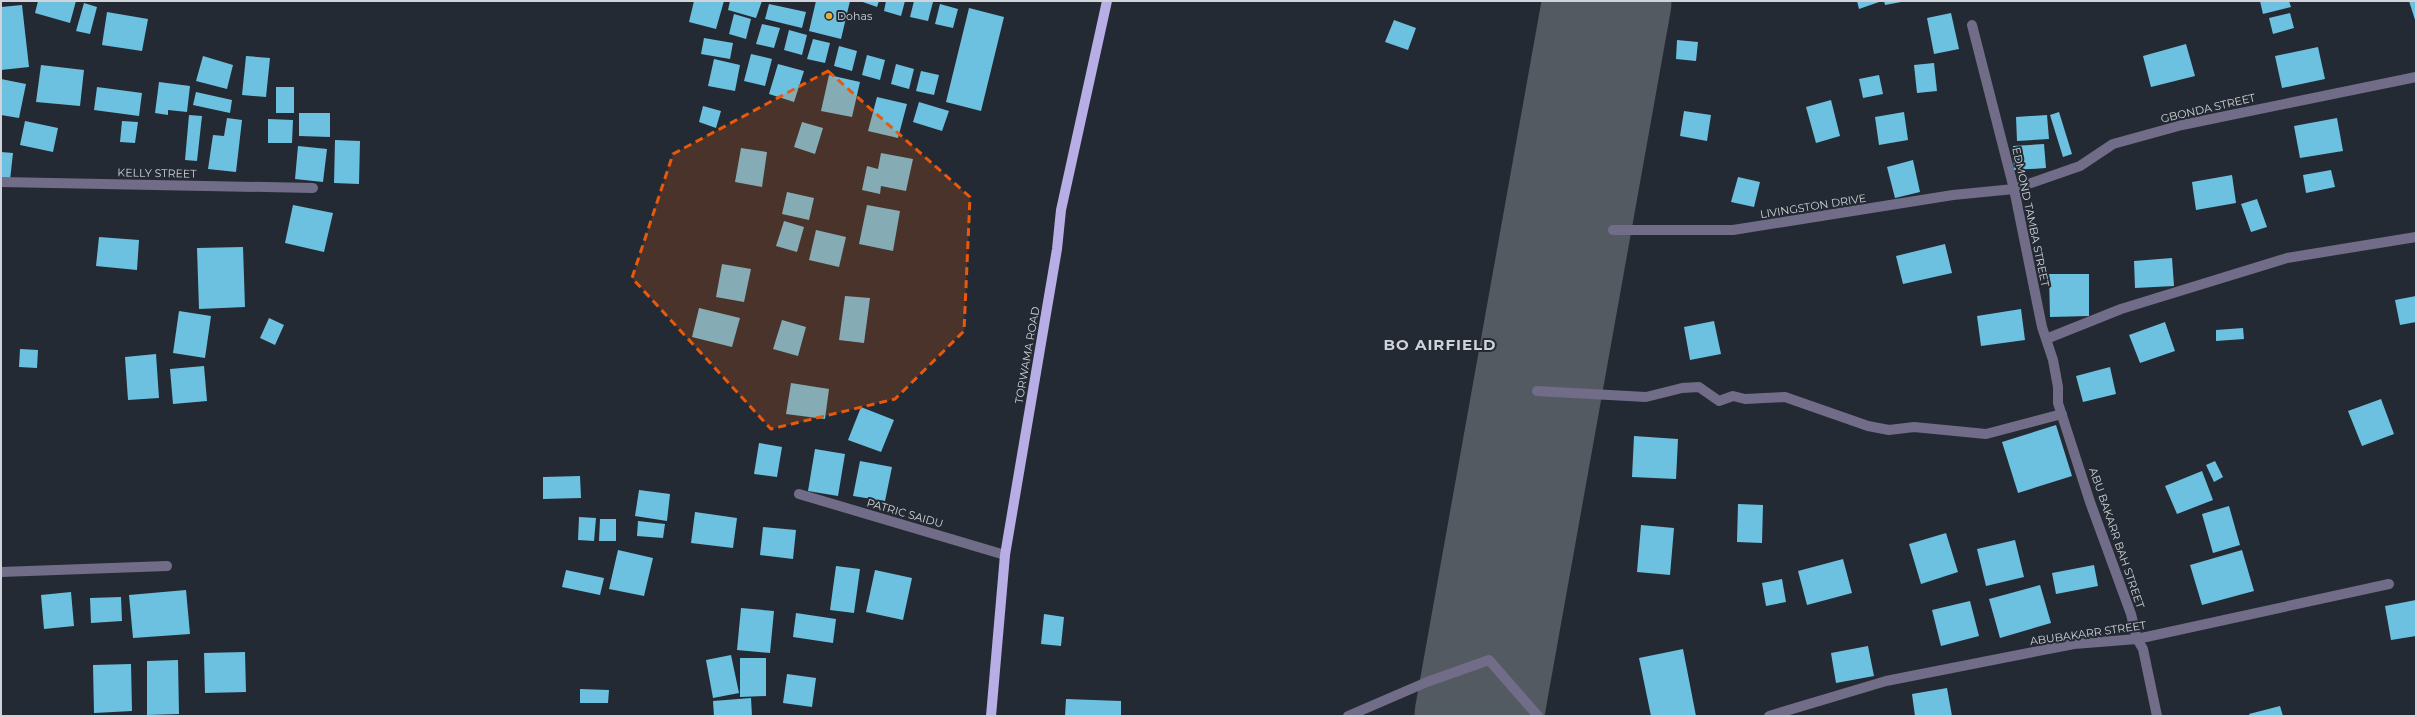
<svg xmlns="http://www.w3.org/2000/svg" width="2417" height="717" viewBox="0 0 2417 717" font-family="Montserrat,sans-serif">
  <rect width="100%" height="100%" fill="#242a33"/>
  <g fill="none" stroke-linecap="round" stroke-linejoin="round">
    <path stroke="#545a62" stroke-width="129" d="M1479,716l128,-715"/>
  </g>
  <path fill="#6dc1e0" d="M38,1h38l-6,22 -35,-10z
    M694,1h30l-8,28 -27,-7z
    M730,1h32l-6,17 -28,-8z
    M816,1h34l-9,38 -32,-8z
    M860,1h19l-2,6z
    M886,1h19l-4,15 -17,-5z
    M914,1l19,1 -5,19 -18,-4z
    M1857,1h25l-23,8z
    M1884,1h16l1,1 -16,3z
    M2260,1h29l2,6 -28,7z
    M2409,1h7v22z
    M84,3l13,4 -7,27 -14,-3z
    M769,4l37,8 -4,16 -37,-9z
    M940,4l18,5 -5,19 -18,-4z
    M22,5l7,62 -28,3v-63z
    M969,8l35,9 -23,94 -35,-9z
    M107,12l41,7 -6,32 -40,-6z
    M1951,13l8,36 -25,5 -7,-36z
    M2290,13l4,15 -21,6 -4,-16z
    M734,14l17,5 -5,20 -17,-5z
    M1394,20l22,8 -8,22 -23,-8z
    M762,24l18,4 -6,20 -18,-4z
    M789,30l18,5 -5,20 -18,-5z
    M704,38l29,5 -3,16 -29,-5z
    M813,39l17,4 -5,20 -18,-4z
    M1677,40l21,2 -2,19 -20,-2z
    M2186,44l9,32 -44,11 -8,-31z
    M839,46l18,5 -5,20 -18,-5z
    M2318,47l7,32 -43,9 -7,-32z
    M751,54l21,5 -7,27 -21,-5z
    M867,55l18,5 -5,20 -18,-5z
    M203,56l30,9 -6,24 -31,-8z
    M246,56l24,2 -4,39 -24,-2z
    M714,59l26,6 -5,26 -27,-5z
    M1934,63l3,28 -20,2 -3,-28z
    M778,64l26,7 -10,31 -25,-8z
    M896,64l18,5 -5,20 -18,-5z
    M41,65l43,5 -4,36 -44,-4z
    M921,71l18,4 -5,20 -18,-4z
    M829,75l31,7 -8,35 -31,-6z
    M1879,75l4,19 -20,4 -4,-19z
    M1,79l25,5 -7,34 -18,-3z
    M159,82l31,4 -3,26 -19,-2v5l-13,-2z
    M97,87l45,6 -3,23 -45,-6z
    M276,87h18v26h-18z
    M196,92l36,8 -2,13 -37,-8z
    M877,97l30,7 -9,34 -30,-7z
    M1831,100l9,36 -24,7 -10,-36z
    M919,102l30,9 -7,20 -29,-9z
    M703,106l18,5 -5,17 -17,-6z
    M1684,111l27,4 -4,26 -27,-5z
    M1904,112l4,28 -29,5 -4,-28z
    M2059,112l13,42 -9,3 -13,-42z
    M299,113h31v24l-31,-1z
    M189,115l13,1 -5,45 -12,-1z
    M2047,115l2,24 -32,2 -1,-24z
    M227,118l15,2 -6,52 -28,-3 5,-34 11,1z
    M2337,118l6,33 -43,7 -6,-32z
    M268,119l25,1 -1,23h-24z
    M25,121l33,7 -5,24 -33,-7z
    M122,121l16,1 -3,21 -15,-1z
    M802,122l21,6 -8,26 -21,-7z
    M335,140l25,1 -1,43 -25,-1z
    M2044,144l2,24 -32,2 -1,-24z
    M298,146l29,3 -4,33 -28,-3z
    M741,148l26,4 -5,35 -27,-5z
    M1,152l12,1 -3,27 -9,-1z
    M881,153l32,6 -7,32 -25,-5 -1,8 -18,-4 5,-24 11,3z
    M1913,160l7,32 -25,6 -8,-31z
    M2331,170l4,17 -29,6 -3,-18z
    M2232,175l4,28 -40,7 -4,-28z
    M1738,177l22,5 -6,25 -23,-5z
    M787,192l27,6 -5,22 -27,-6z
    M2257,199l10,28 -16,5 -10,-28z
    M293,205l40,8 -9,39 -39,-9z
    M867,205l33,6 -7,40 -34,-7z
    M784,221l20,6 -7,25 -21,-6z
    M816,230l30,7 -7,30 -30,-7z
    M99,237l40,3 -2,30 -41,-4z
    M1945,244l7,29 -49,11 -7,-28z
    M243,247l2,60 -46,2 -2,-61z
    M2172,258l2,28 -39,2 -1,-27z
    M722,264l29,5 -7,33 -28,-5z
    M2049,274h40v42l-39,1z
    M845,296l25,2 -6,45 -25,-3z
    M2416,296v26l-16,3 -5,-25z
    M699,308l41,10 -8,29 -40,-10z
    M2021,309l4,31 -44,6 -4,-30z
    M179,311l32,5 -6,42 -32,-5z
    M269,318l15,7 -9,20 -15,-7z
    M782,320l24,7 -8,29 -25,-7z
    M1714,321l7,33 -31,6 -6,-33z
    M2165,322l10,29 -35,12 -11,-28z
    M2243,328l1,11 -28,2v-11z
    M20,349l18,1 -1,18 -18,-1z
    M156,354l3,44 -31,2 -3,-43z
    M204,366l3,35 -34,3 -3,-35z
    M2110,367l6,27 -33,8 -7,-26z
    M791,383l38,6 -4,30 -39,-5z
    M2381,399l13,35 -32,12 -14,-35z
    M861,407l33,13 -13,32 -33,-12z
    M2056,425l16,51 -54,17 -16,-51z
    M1634,436l44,3 -2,40 -44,-2z
    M759,443l23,4 -5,30 -23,-3z
    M815,449l30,5 -7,42 -30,-5z
    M860,461l32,6 -7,34 -32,-5z
    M2215,461l8,16 -9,5 -8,-17z
    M2202,471l11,29 -36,14 -12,-28z
    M580,476l1,22 -38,1v-22z
    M639,490l31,4 -3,27 -32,-5z
    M1738,504l25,1 -1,38 -25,-1z
    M2229,506l11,39 -27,8 -11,-39z
    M695,512l42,6 -4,30 -42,-5z
    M579,517l17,1 -2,23 -16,-1z
    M600,519h16v22h-17z
    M638,521l27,3 -2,14 -26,-2z
    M1641,525l33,3 -4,47 -33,-3z
    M763,527l33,3 -3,29 -33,-4z
    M1946,533l12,39 -37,12 -12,-40z
    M2015,540l9,37 -38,9 -9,-37z
    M618,550l35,8 -9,38 -35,-7z
    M2242,550l12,41 -52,14 -12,-40z
    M1843,559l9,34 -45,12 -9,-34z
    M2094,565l4,21 -42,8 -4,-21z
    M836,566l24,3 -6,44 -24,-3z
    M566,570l38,8 -4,17 -38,-8z
    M875,570l37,8 -9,42 -37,-8z
    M1782,579l4,23 -20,4 -4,-23z
    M2040,585l11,38 -51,15 -11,-39z
    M186,590l4,44 -57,4 -4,-43z
    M71,592l3,34 -30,3 -3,-34z
    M121,597l1,24 -31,2 -1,-25z
    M2416,600v36l-25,4 -6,-34z
    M1970,601l9,35 -38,10 -9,-36z
    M741,608l33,3 -4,42 -33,-3z
    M796,613l40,6 -3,24 -40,-6z
    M1044,614l20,3 -3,29 -20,-2z
    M1868,646l6,30 -38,7 -5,-30z
    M1683,649l13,67h-45l-12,-58z
    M245,652l1,40 -41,1 -1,-40z
    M731,655l8,38 -26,5 -7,-38z
    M740,658h26v38l-26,1z
    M178,660l1,54 -32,1v-54z
    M131,664l1,47 -38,2 -1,-48z
    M787,674l29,4 -4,29 -29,-4z
    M1947,688l5,28h-37l-3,-22z
    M580,689l29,1 -1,13h-28z
    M751,698l1,18h-38l-1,-15z
    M1066,699l55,2v15h-56z
    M2280,706l3,10h-33l-1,-2z"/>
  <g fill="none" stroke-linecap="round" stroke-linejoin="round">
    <path stroke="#716c87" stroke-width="10" d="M1972,25l42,164 28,138 11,33 5,27v16l32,99 41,112 6,25 6,10 14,67
      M1,182l312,6
      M1613,230h120l220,-35 61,-6 66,-23 33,-22 69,-19 234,-48
      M2046,339l75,-30 166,-51 129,-21
      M1537,391l109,6 36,-9 17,-1 20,14 14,-5 12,3 40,-2 83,29 21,4 25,-3 72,7 76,-20
      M799,494l206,61
      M1,572l166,-6
      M1348,716l79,-34 62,-22 49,56
      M1769,716l117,-35 188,-37 63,-5 252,-55"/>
    <path stroke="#b8aee6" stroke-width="10" d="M991,716l14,-161 52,-306 4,-39 46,-209"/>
  </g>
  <path fill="#e8590c" fill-opacity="0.2" stroke="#e8590c" stroke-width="3" stroke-dasharray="8 5" stroke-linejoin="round" d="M828,71l142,126 -6,134 -69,68 -124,30 -139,-151 41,-124z"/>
  <circle fill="#dfb034" stroke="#242a33" stroke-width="1.5" cx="829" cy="16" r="4"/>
  <g text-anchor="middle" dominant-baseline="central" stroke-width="4" stroke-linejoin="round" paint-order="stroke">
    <g font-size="11" fill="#d0d4da" stroke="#242a33" text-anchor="start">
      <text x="837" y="16">Dohas</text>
    </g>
    <g font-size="11" fill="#d0d4da" stroke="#242a33">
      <text transform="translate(2208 108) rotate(-13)">GBONDA STREET</text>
      <text transform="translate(157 173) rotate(1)">KELLY STREET</text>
      <text transform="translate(1813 206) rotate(-9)">LIVINGSTON DRIVE</text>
      <text transform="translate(2031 217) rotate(78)">EDMOND TAMBA STREET</text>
      <text transform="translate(1027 355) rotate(-80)">TORWAMA ROAD</text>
      <text transform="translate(905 513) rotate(16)">PATRIC SAIDU</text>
      <text transform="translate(2117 538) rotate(71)">ABU BAKARR BAH STREET</text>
      <text transform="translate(2088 633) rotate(-8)">ABUBAKARR STREET</text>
    </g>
    <g font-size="15" font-weight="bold" letter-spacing="1" fill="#d0d4da" stroke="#242a33">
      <text x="1440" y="344">BO AIRFIELD</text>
    </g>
  </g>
  <rect width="2417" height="717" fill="none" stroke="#d0d4da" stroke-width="4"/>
</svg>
